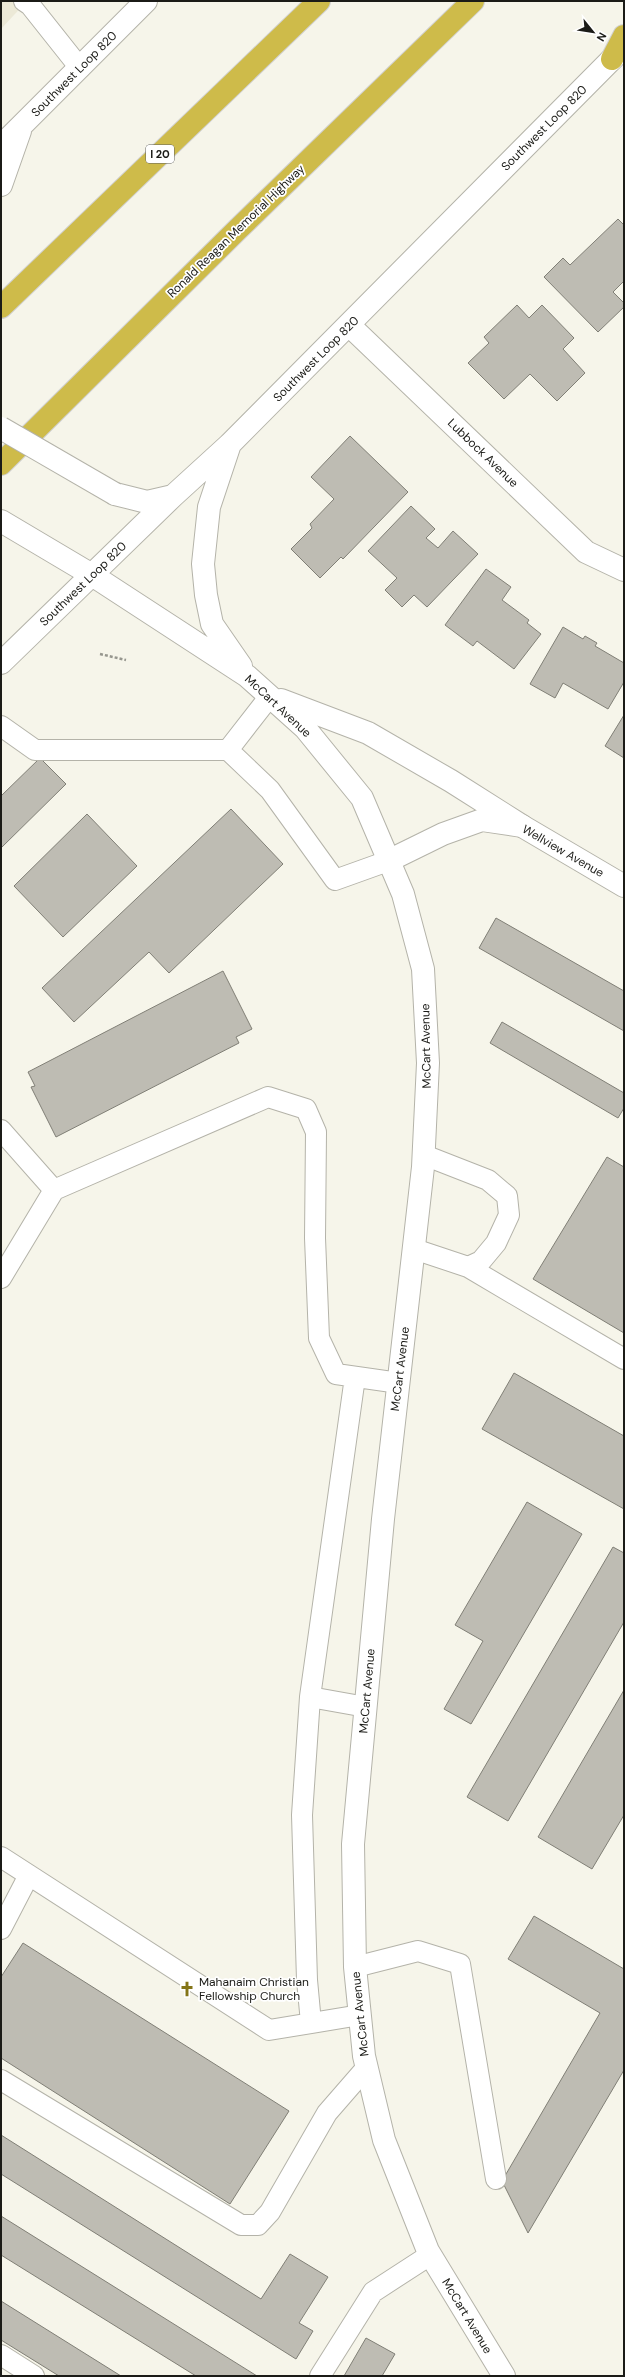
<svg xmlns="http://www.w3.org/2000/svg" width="625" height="2377" viewBox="0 0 625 2377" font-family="'DM Sans',sans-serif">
  <rect width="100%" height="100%" fill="#f6f5ea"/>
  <path fill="#ece9d7" d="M1,1h26l-26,28z"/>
  <path fill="#bebcb3" stroke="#807f76" d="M618,219l6,6v56l-11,11 11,11v4l-26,25 -54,-55 19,-19 7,7z
    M517,305l12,13 13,-13 32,33 -11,11 22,24 -28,28 -27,-27 -26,25 -36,-36 21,-20 -5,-6z
    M350,436l58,56 -65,67 -2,-2 -21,21 -29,-29 21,-21 -2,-4 24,-25 -23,-22z
    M411,506l24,23 -9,9 12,10 15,-17 25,23 -51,53 -13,-12 -12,12 -17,-17 12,-12 -29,-27z
    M486,569l25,18 -9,13 27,20 -2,3 14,11 -27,35 -37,-28 -4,5 -28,-21z
    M563,627l20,12 2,-3 12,7 -2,3 29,17v19l-16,27 -45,-26 -8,15 -25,-14z
    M624,715v43l-19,-12z
    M40,758l26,26 -65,64v-52z
    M231,809l52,55 -114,109 -20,-21 -75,70 -32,-34z
    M87,814l50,52 -74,71 -49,-51z
    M496,918l128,73v40l-145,-83z
    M223,971l29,58 -16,8 3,6 -183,94 -25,-50 4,-1 -7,-14z
    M502,1022l122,71v15l-6,10 -128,-75z
    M607,1157l17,10v166l-91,-54z
    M514,1373l110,63v73l-142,-80z
    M527,1502l55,32 -111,190 -27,-15 39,-68 -28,-16z
    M613,1547l11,6v69l-116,199 -41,-24z
    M624,1690v125l-32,54 -54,-32z
    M534,1916l90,53v101l-96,163 -26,-52 98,-168 -92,-54z
    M23,1943l266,168 -59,93 -229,-146v-81z
    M1,2135l260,164 29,-45 38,23 -29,46 14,8 -17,28 -295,-185z
    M1,2216l256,160h-61l-195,-121z
    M1,2301l120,75h-62l-58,-36z
    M366,2338l29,16 -13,22h-38z"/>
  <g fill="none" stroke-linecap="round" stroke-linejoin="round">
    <defs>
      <path id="lane" d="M24,1l6,4 50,63
        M1,726l34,24h193l42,-54
        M228,750l42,40 65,90 53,-19
        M1,1130l53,60 -53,88
        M54,1190l214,-93 38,12 10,23 -1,106 4,100 17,36 63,9
        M414,1249l54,18 13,-6 15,-18 13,-28 -2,-19 -19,-16 -64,-25
        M468,1267l156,92
        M310,1697l56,10
        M1,1857l268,173 91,-15
        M1,1929l28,-54
        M355,1967l63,-16 42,13 36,215
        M311,2023l-4,-43 -5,-165 8,-118 45,-320
        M1,2080l240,145h17l12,-13 57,-99 40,-46
        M1,2355l33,21
        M320,2376l53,-84 57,-37"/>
      <path id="street" d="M350,326l236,226 38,18
        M388,861l55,-27 39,-14 40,6 102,60"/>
      <path id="secondary" d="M1,146l145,-145
        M1,185l19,-54
        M230,444l-21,63 -6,57 3,31 6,29 29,42
        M115,494l32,8 26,-6
        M1,521l91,54 155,101 58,52 57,70 41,96 20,75 5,94 -5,104 -40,352 -30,325 2,123 9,89 20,84 44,111 76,125
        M1,663l172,-167 57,-52 394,-397
        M281,700l87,33 83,48 71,45"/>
      <path id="highway" d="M612,59l12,-23
        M1,307l318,-306
        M1,464l236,-234 236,-229"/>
    </defs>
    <use href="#lane" stroke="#b4b3a9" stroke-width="22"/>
    <use href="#street" stroke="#b4b3a9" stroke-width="24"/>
    <use href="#secondary" stroke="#b4b3a9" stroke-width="24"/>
    <use href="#highway" stroke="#d1d1d1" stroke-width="24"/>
    <path stroke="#96968e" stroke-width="2.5" stroke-dasharray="3 2" stroke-linecap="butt" d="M100,654l26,6"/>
    <use href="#lane" stroke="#fff" stroke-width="20"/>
    <use href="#street" stroke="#fff" stroke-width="22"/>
    <use href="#secondary" stroke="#fff" stroke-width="22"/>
    <use href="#highway" stroke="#cebb4a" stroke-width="22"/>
    <defs>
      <path id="secondary-bridge" d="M1,428l114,66"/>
    </defs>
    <use href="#secondary-bridge" stroke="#b4b3a9" stroke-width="24" stroke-linecap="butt"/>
    <use href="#secondary-bridge" stroke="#fff" stroke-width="22"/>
  </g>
  <defs>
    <symbol id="church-bare" viewBox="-9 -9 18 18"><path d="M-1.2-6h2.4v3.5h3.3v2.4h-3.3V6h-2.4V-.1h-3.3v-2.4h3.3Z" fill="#847518" stroke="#fff" stroke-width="2.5" paint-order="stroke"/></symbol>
  </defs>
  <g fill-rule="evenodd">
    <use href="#church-bare" x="176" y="1978" width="22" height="22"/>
  </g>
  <g text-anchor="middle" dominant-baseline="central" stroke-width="3.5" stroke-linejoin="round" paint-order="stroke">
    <rect fill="#fff" stroke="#5f5f5d" stroke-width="1" x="146" y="145" width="28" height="18" rx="3"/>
    <g font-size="11" font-weight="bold" fill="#1b1b17">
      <text x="160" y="154">I 20</text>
    </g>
    <g font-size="12" fill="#1b1b17" stroke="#fff">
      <text transform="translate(74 74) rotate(-45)">Southwest Loop 820</text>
      <text transform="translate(544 128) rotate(-45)">Southwest Loop 820</text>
      <text transform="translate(236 231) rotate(-44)">Ronald Reagan Memorial Highway</text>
      <text transform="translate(316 359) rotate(-45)">Southwest Loop 820</text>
      <text transform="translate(483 453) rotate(44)">Lubbock Avenue</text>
      <text transform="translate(83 584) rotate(-44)">Southwest Loop 820</text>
      <text transform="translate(278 706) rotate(43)">McCart Avenue</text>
      <text transform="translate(563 851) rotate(30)">Wellview Avenue</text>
      <text transform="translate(426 1046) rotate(-91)">McCart Avenue</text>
      <text transform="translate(400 1369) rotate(-83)">McCart Avenue</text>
      <text transform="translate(367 1691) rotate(-85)">McCart Avenue</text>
      <text transform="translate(360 2014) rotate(-96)">McCart Avenue</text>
      <text transform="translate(467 2316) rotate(59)">McCart Avenue</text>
    </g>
    <g font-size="12" fill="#1b1b17" stroke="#fff" text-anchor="start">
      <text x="199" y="1982">Mahanaim Christian<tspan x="199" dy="14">Fellowship Church</tspan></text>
    </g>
  </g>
  <rect width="625" height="2377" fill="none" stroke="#1b1b17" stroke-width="4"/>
  <g transform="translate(593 32) rotate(120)" stroke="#ffffff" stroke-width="3" paint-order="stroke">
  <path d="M0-3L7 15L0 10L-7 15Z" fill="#1b1b17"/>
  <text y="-6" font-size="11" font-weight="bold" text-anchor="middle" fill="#1b1b17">N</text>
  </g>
</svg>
